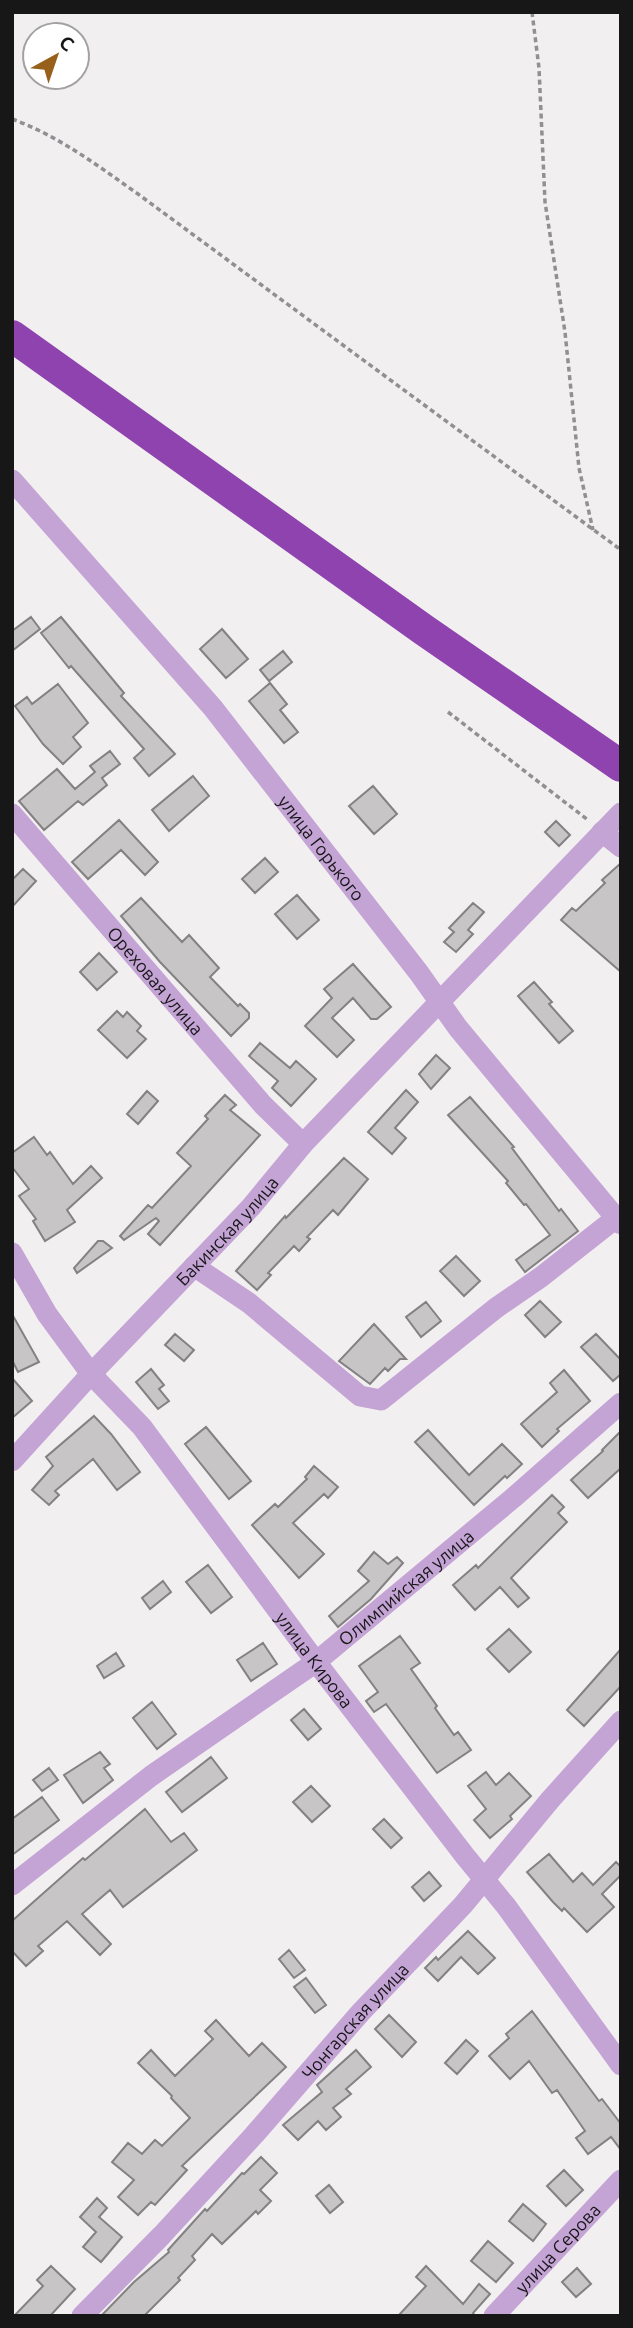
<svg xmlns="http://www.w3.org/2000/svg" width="633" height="2328" viewBox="0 0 633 2328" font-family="Ubuntu,sans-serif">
  <rect width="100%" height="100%" fill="#f2eff1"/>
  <path fill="#c8c5c6" stroke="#848182" stroke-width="2" d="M31,617l9,12 -28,22v-20z
    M61,617l63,76 -3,3 54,58 -26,22 -15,-18 10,-9 -73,-83 -2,2 -28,-35z
    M222,629l26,30 -22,19 -26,-29z
    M283,651l9,11 -23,19 -9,-11z
    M270,683l17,21 -7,6 18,22 -14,11 -35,-42z
    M58,684l30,39 -15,14 8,10 -18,17 -20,-20 -28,-38 12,-9 5,7z
    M110,751l10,13 -18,14 5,7 -24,20 -5,-4 -34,29 -25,-29 38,-32 18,20 20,-17 -5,-6z
    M193,776l16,20 -40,35 -17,-21z
    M373,786l24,28 -23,20 -25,-28z
    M119,820l39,42 -13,13 -24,-25 -33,29 -16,-17z
    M556,821l14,14 -11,11 -14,-14z
    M265,858l13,14 -23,21 -13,-14z
    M621,863v109l-60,-52 11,-12 4,3 29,-28 -3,-3z
    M23,869l13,12 -24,26v-27z
    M297,895l22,25 -22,19 -22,-25z
    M141,898l41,44 7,-7 30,33 -9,9 28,29 2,-2 9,9v5l-18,18 -71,-74 -39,-46z
    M473,903l11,9 -16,18 5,4 -17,18 -12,-10 10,-10 -5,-4z
    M99,953l18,19 -20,18 -17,-18z
    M353,964l38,43 -14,12h-6l-18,-21 -21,20 22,22 -17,17 -32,-31 27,-28 -8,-9z
    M534,982l18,20 -3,2 24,27 -14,12 -41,-47z
    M117,1011l6,6 4,-5 14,14 -4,5 9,8 -19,19 -29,-28z
    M260,1043l30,25 6,-7 20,18 -25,27 -19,-18 6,-7 -29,-25z
    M436,1055l14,13 -19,21 -12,-15z
    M406,1090l12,12 -23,26 11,10 -14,16 -24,-22z
    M147,1091l11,10 -20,23 -11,-10z
    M225,1095l11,10 -6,5 30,25 -100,110 -12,-11 11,-13 -3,-3 -32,22 -4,-4 28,-31 4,3 39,-42 -14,-13 31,-34 -3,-3z
    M470,1097l44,50 -2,1 47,63 2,-2 17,22 -53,41 -9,-12 34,-25 -24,-31 -2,1 -18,-22 2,-2 -60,-66z
    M34,1137l13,18 3,-3 23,32 18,-18 11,12 -35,32 8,12 -30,19 -12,-20 3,-2 -17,-23 10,-7 -17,-22v-14z
    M344,1158l24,21 -30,36 -5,-5 -26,27 3,2 -11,12 -5,-5 -26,27 3,2 -14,15 -21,-19 49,-55 1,2z
    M98,1241h5l9,7 -35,25 -3,-5z
    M456,1256l24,25 -16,15 -24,-25z
    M540,1301l21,21 -16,15 -20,-22z
    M426,1302l15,19 -20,16 -15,-20z
    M12,1314l27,48 -21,10 -6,-12z
    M374,1324l32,35h-6l-12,12 -3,-3 -15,16 -31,-23z
    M175,1334l19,16 -10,11 -19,-16z
    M596,1334l25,26v14l-8,7 -32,-34z
    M151,1369l13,16 -5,4 10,12 -11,8 -22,-27z
    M564,1370l26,31 -33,28 2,2 -17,16 -21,-23 36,-32 -7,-9z
    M12,1378l20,23 -20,17z
    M94,1416l17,18 29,38 -23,18 -24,-31 -38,32 4,4 -10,10 -17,-15 21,-24 -7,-9z
    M206,1427l45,54 -22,18 -44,-55z
    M428,1430l41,45 33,-31 20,20 -15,14 -2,-2 -31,29 -59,-63z
    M621,1431v37l-33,30 -17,-18 32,-29 -1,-1z
    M314,1466l24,21 -10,11 -4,-4 -31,29 31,31 -25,24 -47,-53 23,-21 3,3 29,-28 -2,-2z
    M552,1495l12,12 -6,6 9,9 -56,56 18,20 -11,9 -18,-20 -25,23 -22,-25 23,-20 2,3z
    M374,1552l14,12 9,-7 6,6 -32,36 -33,28 -9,-11 40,-35 -11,-10z
    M208,1565l24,32 -21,16 -25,-31z
    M163,1581l8,11 -21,17 -8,-11z
    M509,1629l22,23 -22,20 -22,-23z
    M400,1636l20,27 -9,6 26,37 -2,2 19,27 4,-3 13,18 -34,23 -51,-69 -12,8 -8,-11 12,-9 -19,-26z
    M263,1643l14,21 -26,17 -14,-21z
    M621,1649v37l-37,40 -17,-16z
    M116,1653l8,13 -20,12 -7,-12z
    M152,1702l24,32 -19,15 -24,-31z
    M304,1709l17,20 -13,11 -17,-20z
    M100,1752l10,12 -6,4 9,12 -30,23 -19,-28z
    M211,1757l16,21 -45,34 -16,-20z
    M49,1768l9,12 -16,11 -9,-11z
    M486,1772l10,13 13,-12 22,23 -21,20 2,3 -22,19 -16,-18 12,-11 -18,-23z
    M311,1786l19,20 -18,16 -19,-20z
    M42,1797l17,23 -47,35v-36z
    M145,1809l26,33 13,-9 13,17 -74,57 -13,-17 -28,24 29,30 -11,11 -33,-34 -29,25 5,5 -17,15 -14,-15v-30l71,-63 2,2z
    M384,1819l18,19 -11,10 -18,-19z
    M549,1854l24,28 9,-9 11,12 23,-23 5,5v8l-19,19 12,13 -27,25 -23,-24 -2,3 -9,-9 -26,-30z
    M429,1872l12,14 -17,15 -12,-14z
    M468,1931l27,27 -17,16 -17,-17 -23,24 -13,-13 11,-11 2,3z
    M289,1950l16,20 -11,8 -15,-19z
    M306,1978l20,27 -11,8 -21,-26z
    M532,2011l67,90 3,-2 19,25v26l-10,-13 -23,17 -12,-16 9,-7 -28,-41 -5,3 -23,-32 -19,18 -21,-23 20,-18 -3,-4z
    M389,2015l27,27 -14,15 -27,-28z
    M216,2020l33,36 13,-13 24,24 -104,99 5,4 -32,35 -4,-3 -13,13 -20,-18 16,-17 -22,-18 16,-19 14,11 13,-14 7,6 28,-28 -19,-20 1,-2 -34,-33 13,-13 24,26 38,-37 -8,-8z
    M466,2040l12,11 -21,23 -12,-11z
    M356,2050l15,17 -25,22 5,5 -18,14 8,9 -15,13 -8,-9 -20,19 -15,-15 39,-33 -5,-7z
    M261,2157l16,16 -17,17 11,11 -13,13 -2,-3 -34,33 -10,-10 -20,22 3,4 -17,18 2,2 -36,36h-43l33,-34 35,-30 -1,-2 37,-41 2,2 35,-38 2,1z
    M564,2170l19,20 -17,16 -19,-20z
    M329,2185l14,17 -13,11 -14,-17z
    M97,2198l10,10 -8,9 23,20 -21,25 -18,-15 13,-15 -16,-15z
    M523,2204l23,20 -13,17 -24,-20z
    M488,2241l25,22 -17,19 -25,-21z
    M51,2266l24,23 -25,27h-36l29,-30 -6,-6z
    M426,2266l37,38 16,-20 11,10 -17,19 2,3h-77l28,-30 -10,-9z
    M577,2268l14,16 -15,13 -14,-15z"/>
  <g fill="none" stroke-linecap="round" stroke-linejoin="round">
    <path stroke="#918f91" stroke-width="3.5" stroke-dasharray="5 3.5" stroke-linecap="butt" d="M532,12l7,56 6,134 20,130 14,136 14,62
      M12,119c47,17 86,47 126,75l483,356
      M448,712l140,108"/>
    <g stroke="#c4a3d5" stroke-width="21">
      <path id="s1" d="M12,480l201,228 206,265 39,55 163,196"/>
      <path id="s2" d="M12,814l251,291 40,39"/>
      <path d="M602,832l19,15"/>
      <path id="s3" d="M12,1253l35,61 44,60 51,53 174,235 149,194 41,50 115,159"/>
      <path d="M194,1266l55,37 111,93 21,4 115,-92 45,-31 75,-59"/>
      <path id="s4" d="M12,1461l79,-87 160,-167 52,-63 318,-331"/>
      <path id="s5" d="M12,1885l139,-109 165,-114 197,-164 108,-95"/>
      <path id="s6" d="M82,2316l80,-81 92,-100 107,-123 102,-107 87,-105 71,-79"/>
      <path id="s7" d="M494,2316l127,-136"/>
    </g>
    <path stroke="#8e43ae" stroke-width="32" d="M12,336l412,294 197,136"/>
  </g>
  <g text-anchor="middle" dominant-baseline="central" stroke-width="7" stroke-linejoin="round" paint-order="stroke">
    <g font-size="18" fill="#181718" stroke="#fff">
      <text stroke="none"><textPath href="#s1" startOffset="481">улица Горького</textPath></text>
      <text stroke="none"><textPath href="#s2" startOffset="220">Ореховая улица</textPath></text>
      <text stroke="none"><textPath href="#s4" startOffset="315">Бакинская улица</textPath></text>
      <text stroke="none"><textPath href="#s5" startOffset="494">Олимпийская улица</textPath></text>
      <text stroke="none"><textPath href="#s3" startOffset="508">улица Кирова</textPath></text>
      <text stroke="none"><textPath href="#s6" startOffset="402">Чонгарская улица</textPath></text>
      <text stroke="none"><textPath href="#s7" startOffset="93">улица Серова</textPath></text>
    </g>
  </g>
  <rect width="633" height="2328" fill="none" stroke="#181718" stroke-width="28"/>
  <g transform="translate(56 56) rotate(40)"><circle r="33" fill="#ffffff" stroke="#a3a2a3" stroke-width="2"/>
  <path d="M0-5L12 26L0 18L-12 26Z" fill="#98611b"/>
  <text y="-10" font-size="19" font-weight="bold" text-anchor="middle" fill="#181718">С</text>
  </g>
</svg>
